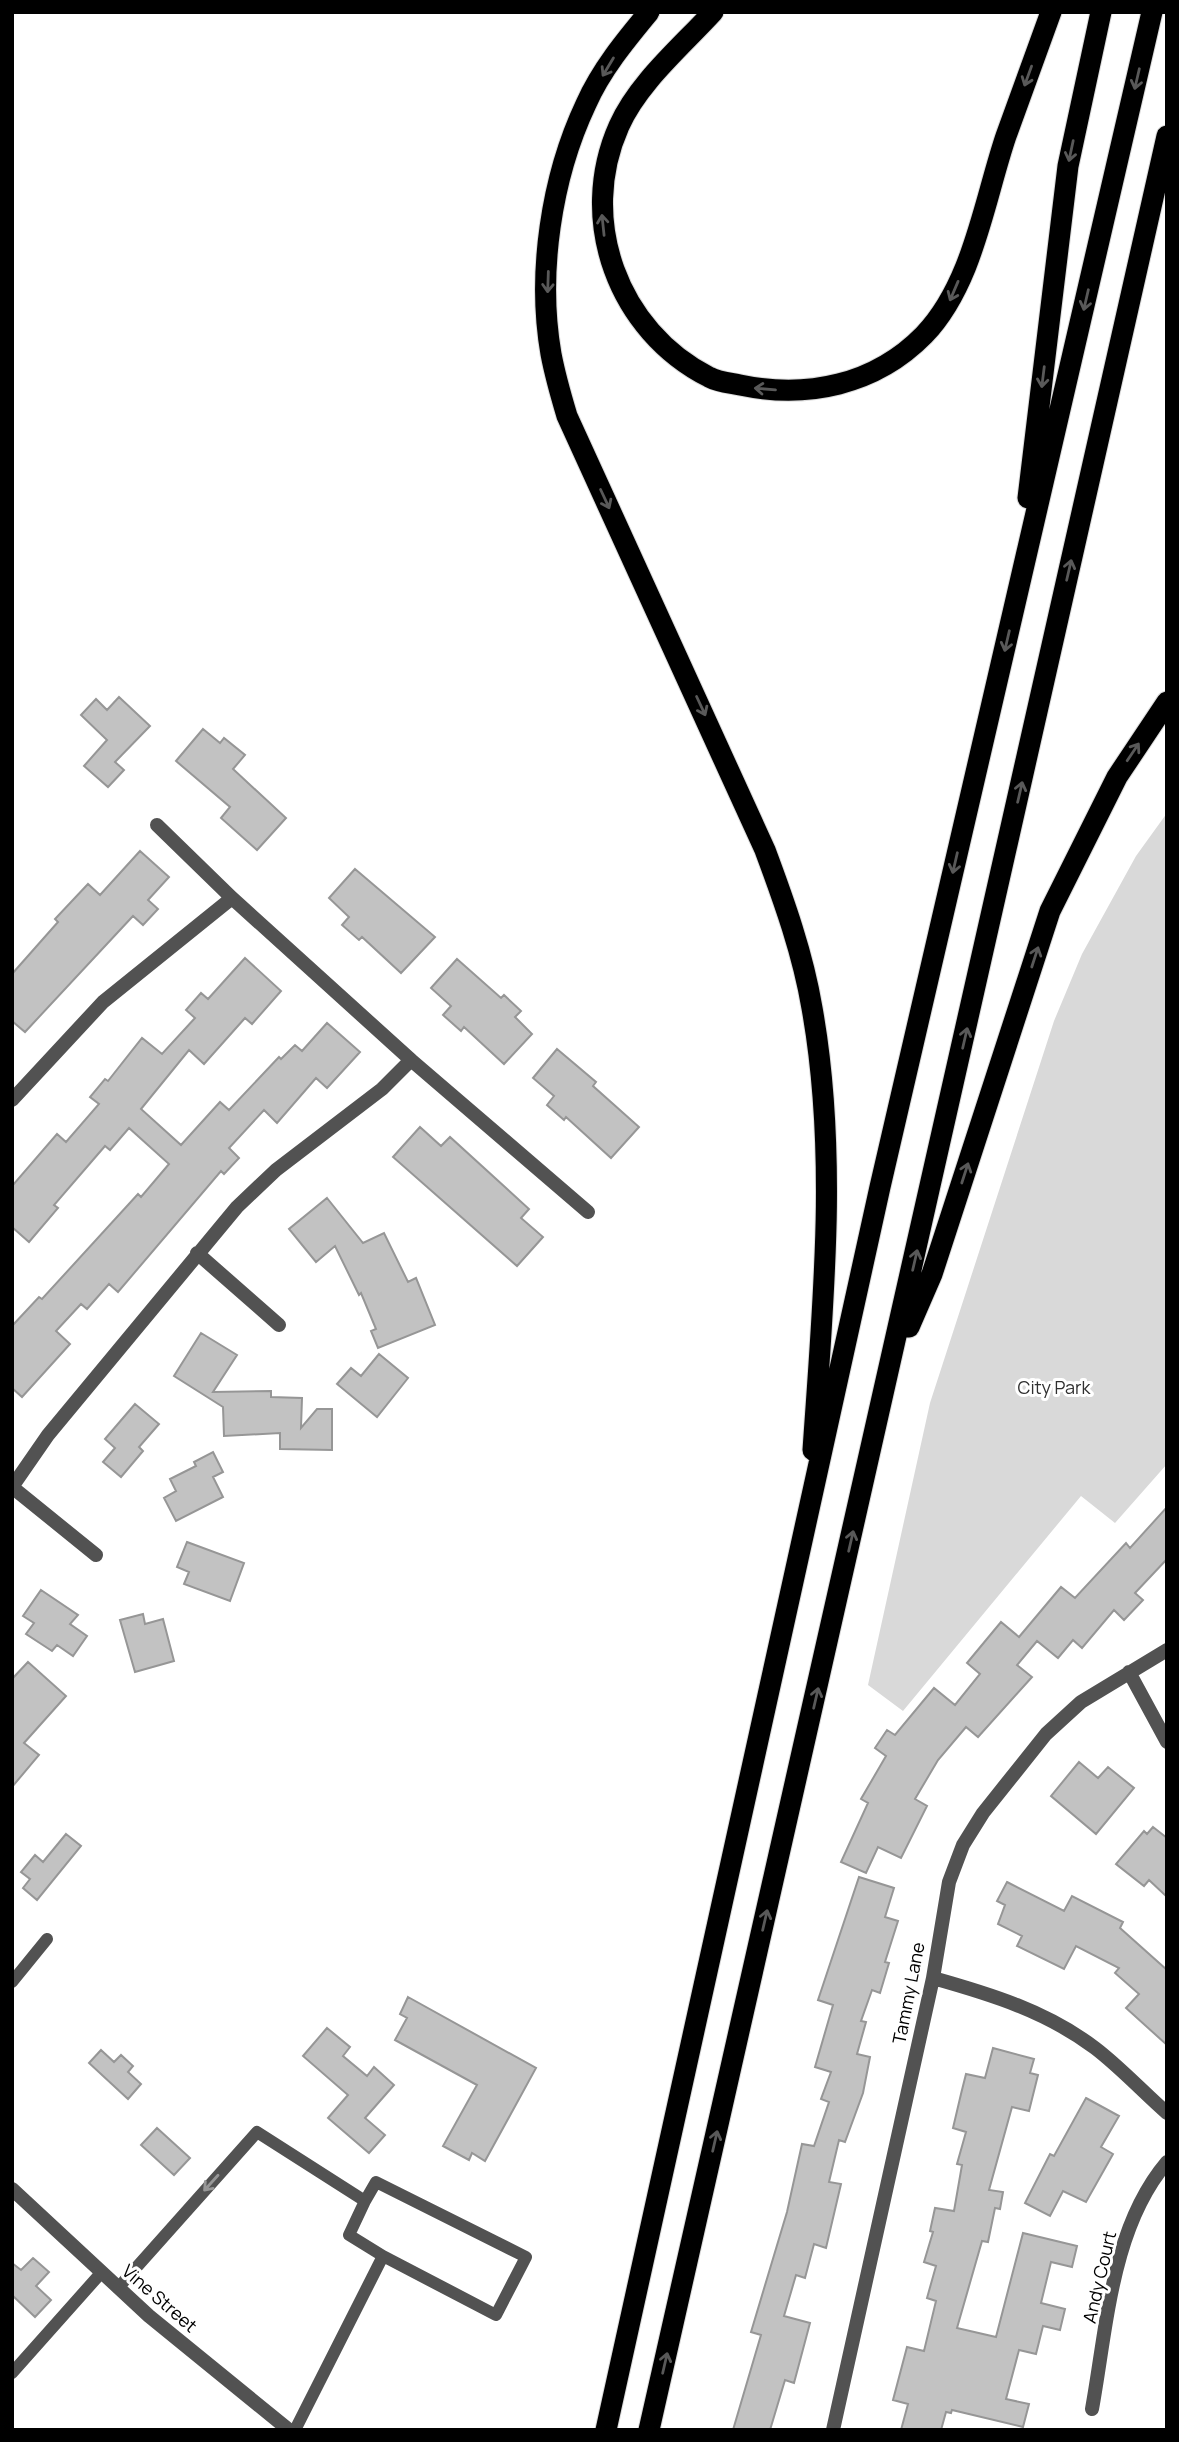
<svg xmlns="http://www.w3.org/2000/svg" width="1179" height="2442" viewBox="0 0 1179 2442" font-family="Manrope,sans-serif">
  <rect width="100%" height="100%" fill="#fff"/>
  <path fill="#d9d9d9" d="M1167,813v651l-52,59 -34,-27 -178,215 -35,-26 62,-282 124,-382 28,-67 54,-98z"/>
  <path fill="#c2c2c2" stroke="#969696" stroke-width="2" d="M119,697l31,29 -35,36 9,8 -16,17 -24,-21 23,-26 -26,-25 15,-16 11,11z
    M203,729l17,14 4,-5 21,17 -12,14 53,49 -29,32 -36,-32 9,-11 -54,-46z
    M140,851l29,26 -21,23 10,9 -15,16 -10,-9 -108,116 -13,-11v-47l46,-52 -3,-3 33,-35 12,11z
    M355,869l80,68 -34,36 -39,-36 -3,3 -17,-15 7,-8 -20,-19z
    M245,958l36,33 -29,33 -7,-6 -41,46 -15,-14 -48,59 40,36 39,-43 9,8 50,-53 2,2 14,-14 7,6 25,-28 33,29 -33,36 -11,-10 -39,45 -13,-13 -35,38 10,10 -15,16 -3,-3 -103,121 -9,-8 -22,25 -6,-5 -25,27 14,13 -48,53 -10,-9v-62l27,-29 3,2 96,-105 3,3 28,-33 -40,-36 -19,22 -5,-4 -51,59 4,3 -29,34 -17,-15v-41l45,-52 9,8 33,-38 -9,-7 15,-18 3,2 34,-43 20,16 33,-36 -9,-8 15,-17 7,6z
    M457,959l44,39 3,-3 17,16 -6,6 17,17 -28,30 -40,-37 -3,4 -18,-16 8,-9 -20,-18z
    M557,1049l39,33 -3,4 46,41 -28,31 -45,-41 -2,3 -17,-15 7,-9 -21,-18z
    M420,1127l21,19 9,-9 79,72 -8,9 22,19 -26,29 -124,-109z
    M327,1198l36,45 21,-10 24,49 8,-4 19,47 -57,23 -7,-17 5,-2 -15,-36 -2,2 -24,-49 -19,16 -27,-33z
    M201,1333l36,22 -24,37 58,-1v6l31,1 -1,30 16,-19h15v41l-52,-1v-16l-56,3 -1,-29 -49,-31z
    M379,1354l29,24 -31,39 -40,-33 14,-16 10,8z
    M135,1404l24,20 -20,23 4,4 -22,26 -18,-15 12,-14 -10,-9z
    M213,1452l10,20 -10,5 10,20 -47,24 -12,-23 12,-7 -6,-12 26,-13 -2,-4z
    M1167,1507v52l-32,34 8,7 -19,20 -10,-10 -32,38 -9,-8 -15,18 -21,-17 -20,24 15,12 -54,60 -12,-10 -28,33 -23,39 12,7 -26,52 -23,-11 -12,26 -25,-11 27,-59 -7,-4 25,-43 -11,-8 12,-18 8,5 39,-47 21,17 25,-31 -13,-11 34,-41 18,15 42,-50 14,11 51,-55 4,5z
    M187,1542l57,21 -14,38 -46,-17 5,-12 -12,-5z
    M41,1590l37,25 -8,9 17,12 -14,20 -16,-11 -5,6 -26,-17 8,-11 -11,-7z
    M143,1614l2,10 18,-5 11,42 -39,11 -15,-52z
    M28,1662l38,34 -42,47 15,12 -27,32v-108z
    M1079,1762l19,16 10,-11 26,21 -38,46 -45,-38z
    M1153,1827l14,11v59l-18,-17 -5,6 -28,-22 28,-33 3,3z
    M66,1834l15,12 -44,54 -14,-12 7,-9 -9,-7 14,-17 8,7z
    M859,1877l35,11 -9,29 13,4 -13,41 4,1 -9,30 -8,-3 -11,31 5,1 -9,32 13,3 -7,36 -18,49 -6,-2 -10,42 12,2 -15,64 -12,-4 -9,34 -9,-3 -12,41 26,7 -16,60 -9,-3 -15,50h-37l28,-95 -10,-3 36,-120 15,-68 12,2 15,-44 -8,-3 10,-27 -16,-5 18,-62 -15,-5z
    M1007,1882l57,29 8,-15 51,26 -3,6 47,42v75l-41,-37 13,-14 -24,-21 4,-5 -43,-22 -12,23 -47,-23 5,-10 -24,-12 7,-19 -8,-4z
    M408,1997l128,71 -51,93 -13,-8 -3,7 -26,-14 34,-61 -82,-45 12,-22 -7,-4z
    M327,2028l23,19 -7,9 24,20 7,-9 20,18 -29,33 20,17 -16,18 -41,-35 20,-23 -45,-39z
    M993,2048l41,11 -4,14 8,2 -9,36 -17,-4 -23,83 14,2 -3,17 -5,-1 -7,34 -6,-1 -25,87 39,9 27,-104 54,13 -5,21 -21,-5 -10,41 24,6 -5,21 -17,-4 -7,28 -17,-4 -13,49 23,5 -6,23 -71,-17 -1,3 -5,-1 -5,18h-40l7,-26 -15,-4 14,-53 17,4 12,-50 -9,-3 9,-32 -12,-4 9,-30 -3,-1 5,-23 19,3 8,-46 -5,-1 9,-32 -13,-4 8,-34 5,-20 19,4z
    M101,2050l13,12 7,-7 12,11 -5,6 13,12 -13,15 -39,-36z
    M1086,2098l33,18 -18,31 12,7 -27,48 -23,-11 -13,25 -25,-13 25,-49 4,2z
    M157,2128l33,30 -16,17 -33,-30z
    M33,2258l16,14 -13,14 15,14 -16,17 -23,-22v-32l9,7z"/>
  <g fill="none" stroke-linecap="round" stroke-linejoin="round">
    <defs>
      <path id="motorway" d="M649,12c-24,29 -48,58 -63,92 -35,74 -49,170 -35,250 4,21 10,42 16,62l198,434c19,51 38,104 47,158 26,145 11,296 1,442
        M713,12c-32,35 -75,71 -94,114 -42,94 -1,205 90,251 9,5 21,6 31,8 67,14 135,0 184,-50 49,-51 60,-134 82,-199 15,-41 30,-82 45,-124
        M1028,498l40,-332 33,-154
        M909,1327l23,-53 118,-363 67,-134 50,-75
        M606,2430l274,-1243 272,-1175
        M649,2430l518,-2294"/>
    </defs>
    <use href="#motorway" stroke="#dbdbdb" stroke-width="23"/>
    <path stroke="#525252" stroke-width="12" d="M12,1982l35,-43
      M365,2201l11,-19 150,75 -30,58 -113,-59
      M118,2288l139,-156 108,69 -16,34 34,21 -88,174
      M12,2373l89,-100"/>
    <path stroke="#525252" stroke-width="14" d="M157,825l75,73 179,162
      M12,1100l91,-98 129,-104
      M197,1253l82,72
      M12,1487l36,-52 189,-228 39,-37 106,-81 29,-29 177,152
      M12,1487l84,68
      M1129,1672l38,70
      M933,1978c57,16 113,33 162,70 25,19 48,44 72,65
      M1092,2409c15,-82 19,-181 75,-247
      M833,2430l100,-452 16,-96 14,-37 20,-32 63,-79 35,-32 86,-52"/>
    <path stroke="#525252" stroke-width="14" d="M12,2189l137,127 140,114"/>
    <use href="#motorway" stroke="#000" stroke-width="21"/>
  </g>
  <defs><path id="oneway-shaft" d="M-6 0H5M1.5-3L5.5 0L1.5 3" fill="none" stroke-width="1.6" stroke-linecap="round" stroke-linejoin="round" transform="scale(1.75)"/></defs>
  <g stroke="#595959">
    <use href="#oneway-shaft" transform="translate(608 67) rotate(121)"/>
    <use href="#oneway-shaft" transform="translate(1028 76) rotate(110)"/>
    <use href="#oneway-shaft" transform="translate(1137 79) rotate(103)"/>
    <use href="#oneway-shaft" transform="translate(1071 151) rotate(102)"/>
    <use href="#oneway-shaft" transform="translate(603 225) rotate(-96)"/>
    <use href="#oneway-shaft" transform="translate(548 282) rotate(92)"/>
    <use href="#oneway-shaft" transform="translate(954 291) rotate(113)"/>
    <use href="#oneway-shaft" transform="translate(1086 300) rotate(103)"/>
    <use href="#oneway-shaft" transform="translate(1043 377) rotate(97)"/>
    <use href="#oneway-shaft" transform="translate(765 389) rotate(-175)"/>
    <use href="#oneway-shaft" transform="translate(605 499) rotate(65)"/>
    <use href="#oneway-shaft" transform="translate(1069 570) rotate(-77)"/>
    <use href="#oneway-shaft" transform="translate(1007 641) rotate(103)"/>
    <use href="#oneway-shaft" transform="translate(701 706) rotate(65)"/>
    <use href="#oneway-shaft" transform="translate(1133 752) rotate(-56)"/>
    <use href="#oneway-shaft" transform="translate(1020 792) rotate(-77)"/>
    <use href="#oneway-shaft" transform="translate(955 863) rotate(103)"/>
    <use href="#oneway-shaft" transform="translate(1035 957) rotate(-72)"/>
    <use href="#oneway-shaft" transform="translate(965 1038) rotate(-77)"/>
    <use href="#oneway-shaft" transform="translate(965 1173) rotate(-72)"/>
    <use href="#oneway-shaft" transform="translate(915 1260) rotate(-77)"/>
    <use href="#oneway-shaft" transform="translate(851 1541) rotate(-77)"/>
    <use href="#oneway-shaft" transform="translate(816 1698) rotate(-77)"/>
    <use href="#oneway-shaft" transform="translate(765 1920) rotate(-77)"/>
    <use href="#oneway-shaft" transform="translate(715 2141) rotate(-77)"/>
    <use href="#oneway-shaft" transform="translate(665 2363) rotate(-77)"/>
  </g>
  <use stroke="#979797" href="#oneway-shaft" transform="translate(211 2183) rotate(132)"/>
  <g text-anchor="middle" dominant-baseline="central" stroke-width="6" stroke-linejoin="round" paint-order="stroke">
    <g font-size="18" fill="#303030" stroke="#fff">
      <text x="1054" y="1387">City Park</text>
    </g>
    <g font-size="18" fill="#000" stroke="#fff">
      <text transform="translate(908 1993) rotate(-79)">Tammy Lane</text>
      <text transform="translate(1099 2277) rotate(-77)">Andy Court</text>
      <text transform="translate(160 2298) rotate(41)">Vine Street</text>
    </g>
  </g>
  <rect width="1179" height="2442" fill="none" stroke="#000000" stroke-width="28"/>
</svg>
